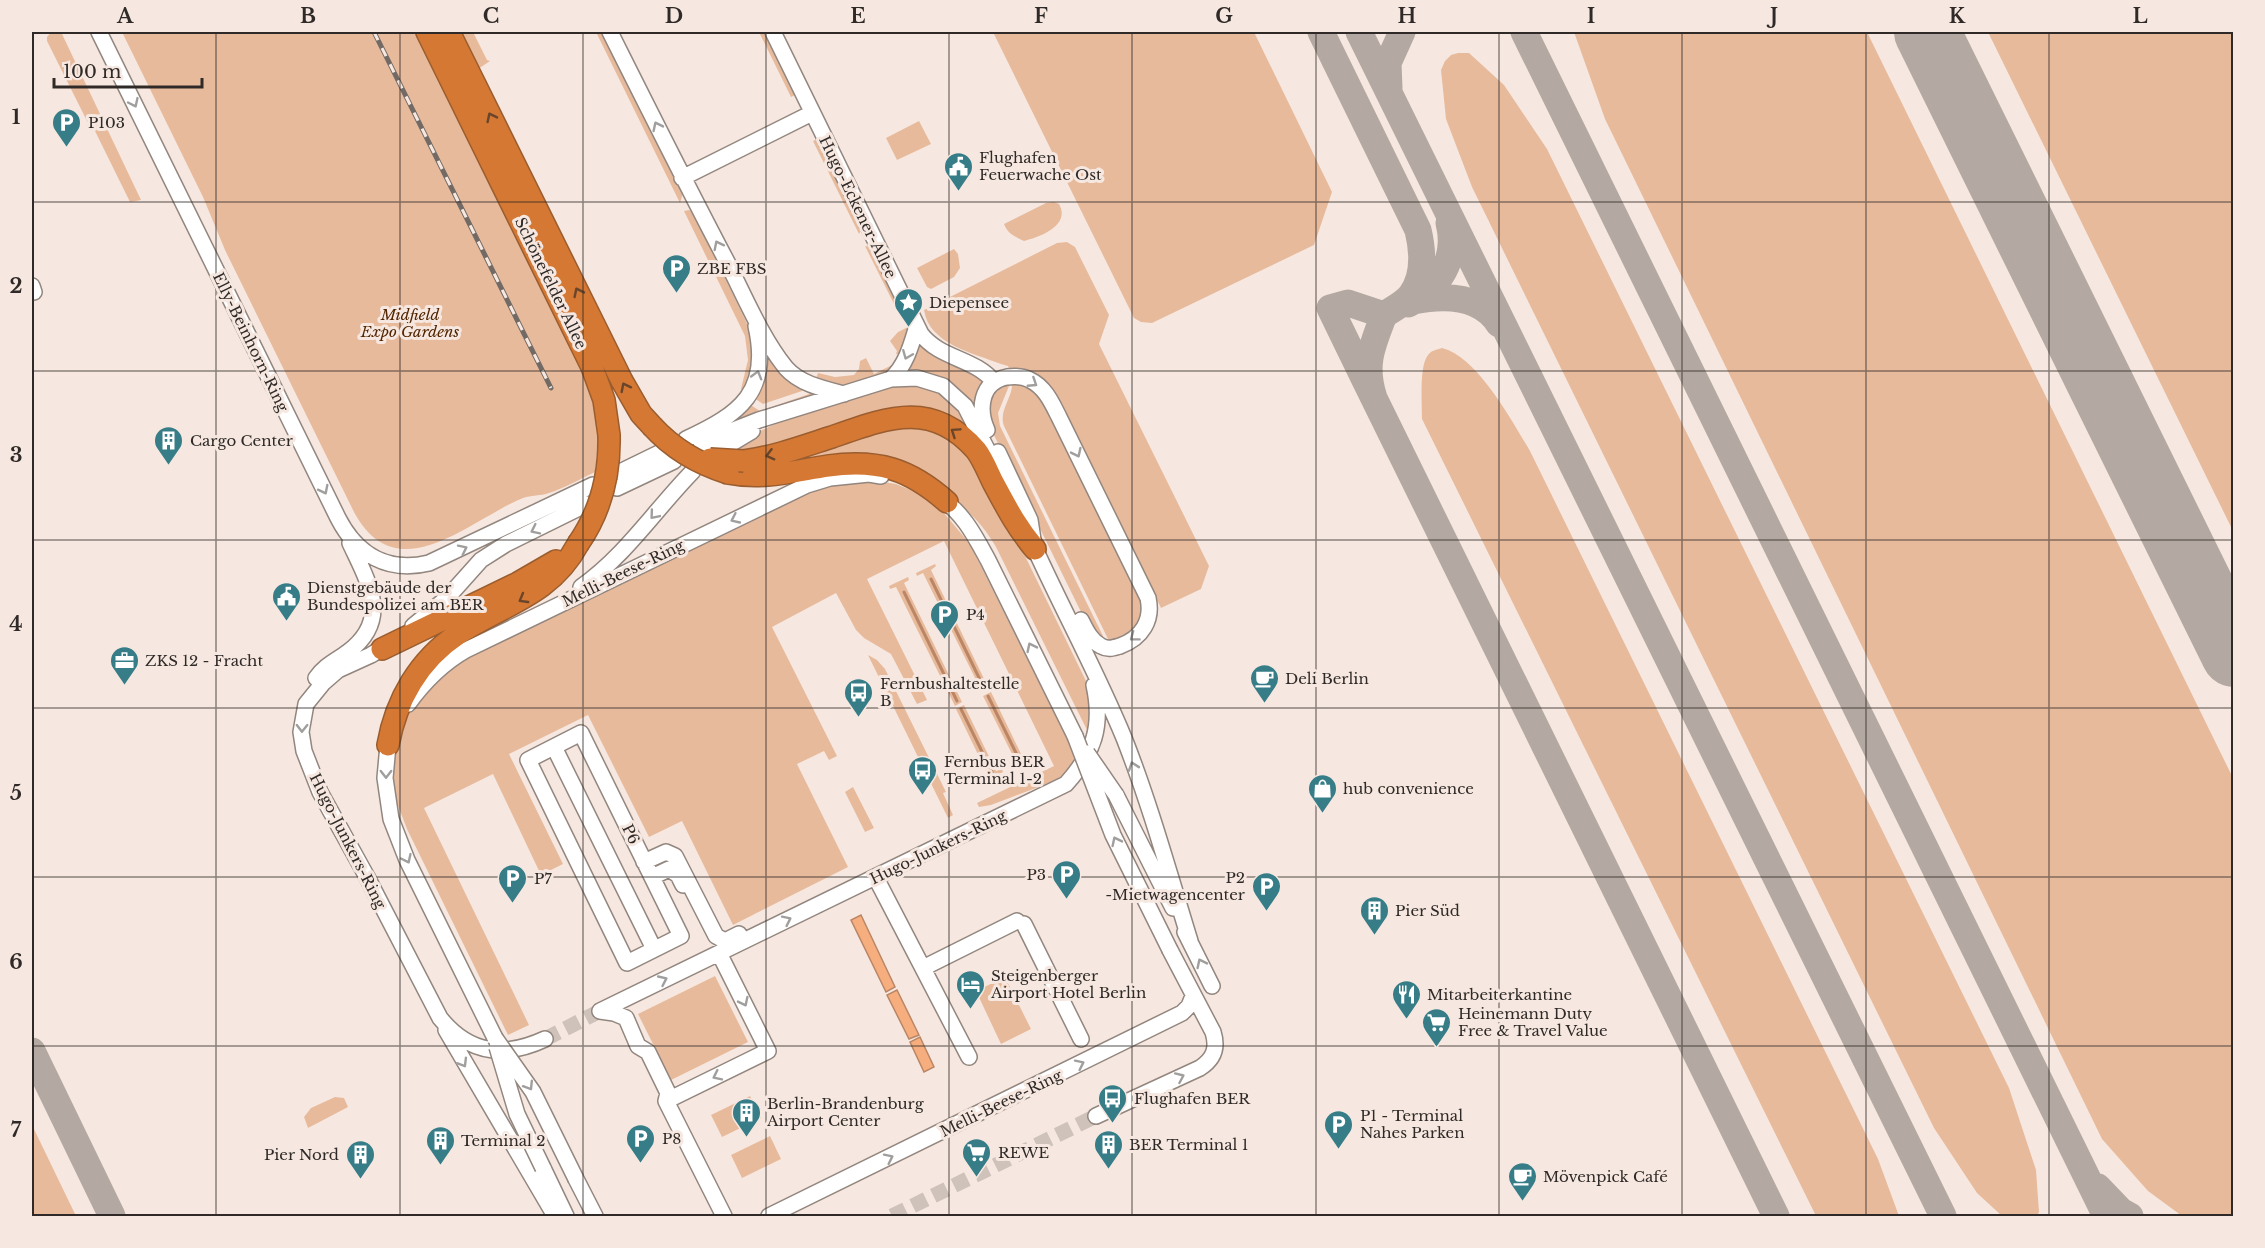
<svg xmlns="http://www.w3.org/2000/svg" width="2265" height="1248" viewBox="0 0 2265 1248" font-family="'Libre Baskerville',serif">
  <rect width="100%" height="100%" fill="#f6e8e0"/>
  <path fill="#e8ba9c" d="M51,32l11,2 79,166 -11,2 -36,-73 -6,-6 -41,-82v-4z
    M122,32h295l172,348c9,38 11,52 6,92 -15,7 -30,16 -46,21 -8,3 -18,2 -26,5 -55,23 -126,94 -169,14l-129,-262 -22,-53z
    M460,32h13l14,28 3,1 -12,8z
    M596,32h8l79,161 -3,10z
    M759,32h8l30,62 -6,3z
    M993,32h261l78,160 -18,53 -162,78 -11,-1 -7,-4z
    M1574,32h293l366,746v438h-51l-34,-25 -46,-52 -497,-1020z
    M1988,32h245v499z
    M1458,53h11l35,32 43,64 462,939 27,82 3,42 -2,4h-35l-25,-23 -43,-65 -462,-941 -26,-68 -5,-49 4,-9 6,-6z
    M919,121l12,23 -34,16 -11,-22z
    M818,139l45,88 -4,7 -46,-93z
    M1054,202l5,2c12,21 -18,33 -35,37 -10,-5 -16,-7 -20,-17l42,-21z
    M689,210l4,2 60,124 2,23 -10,33 -4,-3 7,-29 -3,-24 -61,-125z
    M1067,242l8,5 34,68 -10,29 110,222 -8,23 -40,19 -100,-201 -51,-36 -2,-5 -7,-2c-28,-11 -72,-20 -77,-54l133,-67z
    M865,246l8,1 35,72 -7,-1z
    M954,249l4,5 2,14 -6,9 -23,12 -4,-2 -10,-19z
    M910,326l1,5 -11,23h-4l1,-3 -7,-10 8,-9z
    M919,344l57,28c11,12 4,18 -1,32l-3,1 -67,-33z
    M1442,348c35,8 70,73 88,103l348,708 21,57h-83l-394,-797c0,-16 -3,-53 6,-64 4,-5 8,-5 14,-7z
    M766,355h6l33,31 -3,5 -39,13 -9,-6 11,-25z
    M866,358l8,16 18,-9 -1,6c-33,12 -40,17 -76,10l3,-8 17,4 19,-2 5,-6 1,-8z
    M1012,381h9l22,16 102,207 -3,19 -18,15 -15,3 -105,-215c-6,-16 10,-29 8,-45z
    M1008,382l1,4 -11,27 2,13 103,210v4l-19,-22 -95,-193 1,-31z
    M895,384l29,1 29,15 28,45 -36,-26 -172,30 -45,4 30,-21 15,-7z
    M811,389l11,3 -124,52 51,-40 11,7 49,-17z
    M909,422l42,13 34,39 102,209 4,14 -2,37 -93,-187c-16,-28 -40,-48 -66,-66l-178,-13z
    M865,479l31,5 22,9 20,13 32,38 107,215 -9,11 -11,10 -66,25 -12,2 -2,-4 77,-37 -110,-225 -77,38 60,121 -10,4 -26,-50 -27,-16 -8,-8 -20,-37 -64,34 65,129 -8,4 -5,-9 -27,13 51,103 -115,58 -51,-104 -33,16 -61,-122 -79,39 54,110 -22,11 -48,-101 -69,34 105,217 -21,10 -101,-206 -10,-26 -5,-34 5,-30 9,-26 44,-49 359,-175z
    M935,564l1,2 -5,4 58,119 -7,3 -59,-119 -6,3 -1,-3z
    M908,577l1,3 -5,3 58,119 -7,4 -59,-119 -6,2 -1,-3z
    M868,655l9,5 8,9 61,123 -3,1 10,22 -5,3z
    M991,692l32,66 6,-3 1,3 -18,10 -2,-3 6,-3 -33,-66z
    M964,705l32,66 6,-2 1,3 -18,9 -2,-3 5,-3 -32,-66z
    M853,787l21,41 -9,4 -20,-40z
    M715,976l33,66 -77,38 -33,-66z
    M1005,977l26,52 -30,15 -25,-53z
    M750,1096l11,22 -39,19 -11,-22z
    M335,1097l9,1 4,9 -40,21 -4,-11 7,-9z
    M32,1125l44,91h-44z
    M770,1136l11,23 -39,19 -11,-23z"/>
  <path fill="#f6ae7f" stroke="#ba8665" stroke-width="1.5" d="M861,915l34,72 -9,5 -35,-72z
    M897,990l22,45 -10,4 -22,-44z
    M920,1037l14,30 -10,5 -14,-30z"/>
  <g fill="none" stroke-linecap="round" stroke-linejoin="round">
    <path stroke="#ba8665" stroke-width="3" d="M931,579l53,109
      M904,592l53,109
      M988,696l31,63
      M961,709l31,63"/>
    <path stroke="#b4a9a2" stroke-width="27" d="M1321,32l97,198c5,21 7,46 -7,65 -6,8 -18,14 -27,20
      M1359,32l584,1184
      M1524,32l582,1184
      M1389,88l-1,-25 14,-31
      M1413,301c30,-6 67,-7 86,23
      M1408,304c31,-15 50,-45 41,-81
      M1374,398c-11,-33 -2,-52 10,-83l-36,-12 -18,5 34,70 412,838
      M32,1051l80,165
      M2098,1187l23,24 9,5"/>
    <path stroke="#b4a9a2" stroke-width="66" d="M1927,32l307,622"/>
    <path stroke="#cec2bb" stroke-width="15" stroke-dasharray="15 8" stroke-linecap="butt" d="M545,1039l55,-28
      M892,1216l204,-100"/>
    <defs>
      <path id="minor" d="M99,32l239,486c19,37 50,55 91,45l164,-78
        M610,32c38,76 76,152 116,228 18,35 35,77 60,108 14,16 38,21 58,26
        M773,32l148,302c19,25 54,24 73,48
        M682,178l130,-65
        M32,286l2,6
        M891,379c15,-14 20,-33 26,-53
        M987,430c-9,-20 -7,-48 20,-53 8,-1 16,-1 23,3 15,7 22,23 29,37l89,181c5,22 -6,40 -28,48 -7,2 -12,4 -19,0 -10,-5 -15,-16 -20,-26
        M686,439c54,-25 85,-47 70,-113
        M701,447l30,-16 28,-11 132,-41 26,-1 26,8 22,20 31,61
        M717,452l35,-21
        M998,452l32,68 4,26
        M620,472l41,-20
        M617,488l57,-27
        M939,498c23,12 37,40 49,62l87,176
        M1031,540c30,67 65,130 93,198 26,66 45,135 66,203
        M581,587c45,-32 74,-77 112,-116
        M413,626l34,-28 34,-38 25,-16 81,-40
        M389,644l-18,11 -33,15 -15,13 -17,21 -5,28 3,19 16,41 47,85 73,141c29,36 64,40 105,21
        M316,678c9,-13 20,-17 32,-26 44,-33 20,-70 2,-109
        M408,704c16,-22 35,-41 58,-54l341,-165 23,-7 39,-4 12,2
        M581,733l100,203 -54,27 -99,-203z
        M391,736l-3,9 -3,33 6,41 16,41 88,178
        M554,747l100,202
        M1116,795l57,113
        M644,862l22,-10 9,4 41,80 9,5 14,-7
        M652,877l17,-8 9,6 5,10
        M876,878l93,179
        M1024,924l57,115
        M1185,932l27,54
        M923,968l94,-47
        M600,1011l466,-227c28,-31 37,-58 28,-99
        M600,1011l14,2 12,5 12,28 10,6 20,41 -2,8 58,115
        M446,1030l109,186
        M666,1101l102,-50 -49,-98
        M1096,1116l104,-48c14,-9 18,-20 13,-36l-43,-82
        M543,1168l23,48
        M576,1179l19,37
        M769,1216l413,-203 7,-7 4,-10"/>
      <path id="highway" d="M427,32l165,335 12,33 5,35
        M449,32l173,349 19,33 11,12
        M744,461c30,-4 60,-15 88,-24 54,-19 100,-38 144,13 7,9 12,22 17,32 14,26 23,44 42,67
        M728,473c35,7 66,-2 100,-7 50,-7 82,3 119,36
        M382,649l136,-66 38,-22
        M388,745c8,-45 31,-85 70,-111 44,-29 93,-39 120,-90"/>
    </defs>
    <use href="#minor" stroke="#92867e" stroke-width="18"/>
    <use href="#highway" stroke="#9a5d2f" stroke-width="24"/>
    <use href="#minor" stroke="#fff" stroke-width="15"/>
    <use href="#highway" stroke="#d47833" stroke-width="21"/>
    <defs>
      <path id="rail" d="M374,32l177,356"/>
    </defs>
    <use href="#rail" stroke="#726a65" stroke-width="5"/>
    <use href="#rail" stroke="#f6e8e0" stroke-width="3" stroke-dasharray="9" stroke-linecap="butt"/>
    <defs>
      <path id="minor-bridge" d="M1075,736l38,99 57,115
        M1087,753l29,42
        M495,1038l38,54 43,87
        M497,1047l20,67 26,54"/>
      <path id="highway-bridge" d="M652,426c20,22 47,38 76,47
        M710,459l34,2
        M578,544c23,-33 32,-69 31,-109"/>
    </defs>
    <use href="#minor-bridge" stroke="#92867e" stroke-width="18" stroke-linecap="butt"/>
    <use href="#highway-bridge" stroke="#9a5d2f" stroke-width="24" stroke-linecap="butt"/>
    <use href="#minor-bridge" stroke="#fff" stroke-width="15"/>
    <use href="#highway-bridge" stroke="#d47833" stroke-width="21"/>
  </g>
  <defs><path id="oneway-chevron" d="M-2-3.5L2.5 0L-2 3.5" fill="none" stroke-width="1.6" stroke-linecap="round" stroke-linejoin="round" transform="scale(1.5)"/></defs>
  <g stroke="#a19f9e">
    <use href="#oneway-chevron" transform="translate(134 103) rotate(65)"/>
    <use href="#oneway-chevron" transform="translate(657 126) rotate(-116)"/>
    <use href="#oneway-chevron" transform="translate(718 245) rotate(-117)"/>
    <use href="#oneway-chevron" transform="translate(907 355) rotate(112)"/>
    <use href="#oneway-chevron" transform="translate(757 375) rotate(-74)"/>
    <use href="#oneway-chevron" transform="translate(1033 383) rotate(33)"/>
    <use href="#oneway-chevron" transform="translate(1077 453) rotate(64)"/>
    <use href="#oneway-chevron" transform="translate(324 490) rotate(63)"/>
    <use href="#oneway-chevron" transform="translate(654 515) rotate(130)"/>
    <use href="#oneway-chevron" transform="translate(735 519) rotate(155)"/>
    <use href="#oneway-chevron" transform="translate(535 530) rotate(154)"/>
    <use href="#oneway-chevron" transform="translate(463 549) rotate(-26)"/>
    <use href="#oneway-chevron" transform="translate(1134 637) rotate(143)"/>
    <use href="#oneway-chevron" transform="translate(1031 647) rotate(-116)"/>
    <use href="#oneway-chevron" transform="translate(302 728) rotate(91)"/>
    <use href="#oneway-chevron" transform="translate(1133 766) rotate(-109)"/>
    <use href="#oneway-chevron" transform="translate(386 774) rotate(90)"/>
    <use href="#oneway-chevron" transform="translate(1116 841) rotate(-116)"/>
    <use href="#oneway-chevron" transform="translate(407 859) rotate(65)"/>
    <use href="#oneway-chevron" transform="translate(787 920) rotate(-26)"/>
    <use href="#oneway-chevron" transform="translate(1201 963) rotate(-116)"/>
    <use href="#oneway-chevron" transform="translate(663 980) rotate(-25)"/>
    <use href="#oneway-chevron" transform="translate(744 1002) rotate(64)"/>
    <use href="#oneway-chevron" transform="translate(463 1063) rotate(59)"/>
    <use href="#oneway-chevron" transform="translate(1080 1064) rotate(-26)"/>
    <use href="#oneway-chevron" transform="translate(717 1076) rotate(154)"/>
    <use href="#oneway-chevron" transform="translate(1180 1077) rotate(-24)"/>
    <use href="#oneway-chevron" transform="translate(529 1086) rotate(58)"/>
    <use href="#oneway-chevron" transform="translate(889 1158) rotate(-26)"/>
  </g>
  <g stroke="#69452b">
    <use href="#oneway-chevron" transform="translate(491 117) rotate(-116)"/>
    <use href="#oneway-chevron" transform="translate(578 292) rotate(-116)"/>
    <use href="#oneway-chevron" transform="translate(625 387) rotate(-117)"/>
    <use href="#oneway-chevron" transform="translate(955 432) rotate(-146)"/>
    <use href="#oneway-chevron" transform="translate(770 455) rotate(165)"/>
    <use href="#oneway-chevron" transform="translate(523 599) rotate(150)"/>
  </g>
  <path fill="none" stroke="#2f2a27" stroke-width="1.5" stroke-opacity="0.55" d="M216,32v1184M400,32v1184M583,32v1184M766,32v1184M949,32v1184M1132,32v1184M1316,32v1184M1499,32v1184M1682,32v1184M1866,32v1184M2049,32v1184M32,202h2202M32,371h2202M32,540h2202M32,708h2202M32,877h2202M32,1046h2202"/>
  <defs>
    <symbol id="parking-pin" viewBox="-11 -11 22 30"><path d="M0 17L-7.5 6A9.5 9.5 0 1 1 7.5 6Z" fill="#367d88" stroke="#f6e8e0"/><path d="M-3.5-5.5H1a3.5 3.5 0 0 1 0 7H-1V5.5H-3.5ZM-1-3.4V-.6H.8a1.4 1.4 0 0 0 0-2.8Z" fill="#fff"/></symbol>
    <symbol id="civic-pin" viewBox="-11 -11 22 30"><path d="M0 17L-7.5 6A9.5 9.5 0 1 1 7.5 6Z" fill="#367d88" stroke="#f6e8e0"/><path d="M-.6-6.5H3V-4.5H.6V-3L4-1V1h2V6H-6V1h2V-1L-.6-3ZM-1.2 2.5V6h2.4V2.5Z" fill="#fff"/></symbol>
    <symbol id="sight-pin" viewBox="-11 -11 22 30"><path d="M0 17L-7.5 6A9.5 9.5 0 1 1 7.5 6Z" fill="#367d88" stroke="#f6e8e0"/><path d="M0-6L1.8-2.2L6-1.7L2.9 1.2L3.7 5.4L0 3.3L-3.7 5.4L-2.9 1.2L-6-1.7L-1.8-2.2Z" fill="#fff"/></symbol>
    <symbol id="building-pin" viewBox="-11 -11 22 30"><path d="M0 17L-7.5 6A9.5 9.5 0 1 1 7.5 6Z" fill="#367d88" stroke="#f6e8e0"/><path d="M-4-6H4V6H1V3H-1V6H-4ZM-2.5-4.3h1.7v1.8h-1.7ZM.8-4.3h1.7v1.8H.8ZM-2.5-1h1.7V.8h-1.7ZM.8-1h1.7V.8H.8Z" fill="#fff"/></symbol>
    <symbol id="office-pin" viewBox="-11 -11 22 30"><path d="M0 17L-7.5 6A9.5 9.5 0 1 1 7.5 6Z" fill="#367d88" stroke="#f6e8e0"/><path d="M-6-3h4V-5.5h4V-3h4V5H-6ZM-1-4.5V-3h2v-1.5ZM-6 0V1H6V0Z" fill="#fff"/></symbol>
    <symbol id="cafe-pin" viewBox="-11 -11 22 30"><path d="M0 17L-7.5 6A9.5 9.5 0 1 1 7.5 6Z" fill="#367d88" stroke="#f6e8e0"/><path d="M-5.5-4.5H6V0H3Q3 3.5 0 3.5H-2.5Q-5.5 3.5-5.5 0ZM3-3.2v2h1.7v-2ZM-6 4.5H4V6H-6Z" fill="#fff"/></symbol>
    <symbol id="bus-pin" viewBox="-11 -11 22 30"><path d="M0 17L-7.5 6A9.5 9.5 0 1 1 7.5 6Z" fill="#367d88" stroke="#f6e8e0"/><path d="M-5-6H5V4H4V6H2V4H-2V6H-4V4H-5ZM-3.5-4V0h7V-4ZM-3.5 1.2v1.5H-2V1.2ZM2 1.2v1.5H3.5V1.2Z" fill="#fff"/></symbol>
    <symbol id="shop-pin" viewBox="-11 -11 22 30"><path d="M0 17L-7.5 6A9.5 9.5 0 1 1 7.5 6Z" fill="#367d88" stroke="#f6e8e0"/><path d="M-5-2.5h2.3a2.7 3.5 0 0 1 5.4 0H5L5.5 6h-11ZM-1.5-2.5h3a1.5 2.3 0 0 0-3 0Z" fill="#fff"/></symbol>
    <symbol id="hotel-pin" viewBox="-11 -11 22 30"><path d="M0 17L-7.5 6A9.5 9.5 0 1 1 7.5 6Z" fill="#367d88" stroke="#f6e8e0"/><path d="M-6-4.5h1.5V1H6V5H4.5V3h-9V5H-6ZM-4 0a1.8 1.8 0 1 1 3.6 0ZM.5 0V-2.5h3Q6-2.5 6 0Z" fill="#fff"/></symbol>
    <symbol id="restaurant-pin" viewBox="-11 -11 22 30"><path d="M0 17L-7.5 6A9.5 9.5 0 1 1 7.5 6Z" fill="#367d88" stroke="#f6e8e0"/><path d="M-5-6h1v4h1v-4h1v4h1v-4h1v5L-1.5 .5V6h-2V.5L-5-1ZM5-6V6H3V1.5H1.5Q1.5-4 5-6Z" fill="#fff"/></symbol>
    <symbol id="supermarket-pin" viewBox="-11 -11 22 30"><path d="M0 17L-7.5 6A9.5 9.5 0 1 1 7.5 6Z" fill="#367d88" stroke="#f6e8e0"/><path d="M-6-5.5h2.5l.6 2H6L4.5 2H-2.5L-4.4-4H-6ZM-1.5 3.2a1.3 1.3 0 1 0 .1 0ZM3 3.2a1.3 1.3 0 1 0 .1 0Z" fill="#fff"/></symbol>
  </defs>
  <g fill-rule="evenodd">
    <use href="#parking-pin" x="50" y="106" width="33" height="45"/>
    <use href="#civic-pin" x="942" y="150" width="33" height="45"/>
    <use href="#parking-pin" x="660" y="252" width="33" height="45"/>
    <use href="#sight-pin" x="892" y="286" width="33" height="45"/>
    <use href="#building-pin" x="152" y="424" width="33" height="45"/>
    <use href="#civic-pin" x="270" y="580" width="33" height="45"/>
    <use href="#parking-pin" x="928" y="598" width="33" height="45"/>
    <use href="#office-pin" x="108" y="644" width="33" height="45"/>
    <use href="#cafe-pin" x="1248" y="662" width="33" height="45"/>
    <use href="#bus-pin" x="842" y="676" width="33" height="45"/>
    <use href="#bus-pin" x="906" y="754" width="33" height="45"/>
    <use href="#shop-pin" x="1306" y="772" width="33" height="45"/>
    <use href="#parking-pin" x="1050" y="858" width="33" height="45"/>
    <use href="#parking-pin" x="496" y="862" width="33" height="45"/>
    <use href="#parking-pin" x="1250" y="870" width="33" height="45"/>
    <use href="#building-pin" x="1358" y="894" width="33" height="45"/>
    <use href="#hotel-pin" x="954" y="968" width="33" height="45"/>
    <use href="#restaurant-pin" x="1390" y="978" width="33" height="45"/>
    <use href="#supermarket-pin" x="1420" y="1006" width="33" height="45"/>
    <use href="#bus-pin" x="1096" y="1082" width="33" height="45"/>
    <use href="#building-pin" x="730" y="1096" width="33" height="45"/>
    <use href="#parking-pin" x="1322" y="1108" width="33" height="45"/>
    <use href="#parking-pin" x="624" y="1122" width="33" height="45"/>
    <use href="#building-pin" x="424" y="1124" width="33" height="45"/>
    <use href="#building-pin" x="1092" y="1128" width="33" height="45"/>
    <use href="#supermarket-pin" x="960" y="1136" width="33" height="45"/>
    <use href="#building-pin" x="344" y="1138" width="33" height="45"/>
    <use href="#cafe-pin" x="1506" y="1160" width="33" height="45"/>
  </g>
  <g text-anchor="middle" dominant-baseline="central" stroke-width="6" stroke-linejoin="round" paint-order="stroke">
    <g font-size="15" fill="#2f2a27" stroke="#f6e8e0" text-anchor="start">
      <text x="88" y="122">P103</text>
      <text x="979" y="157">Flughafen<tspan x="979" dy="17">Feuerwache Ost</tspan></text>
      <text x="697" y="268">ZBE FBS</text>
      <text x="929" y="302">Diepensee</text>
      <text x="190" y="440">Cargo Center</text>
      <text x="307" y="587">Dienstgebäude der<tspan x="307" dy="17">Bundespolizei am BER</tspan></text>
      <text x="966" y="614">P4</text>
      <text x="145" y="660">ZKS 12 - Fracht</text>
      <text x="1285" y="678">Deli Berlin</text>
      <text x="880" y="683">Fernbushaltestelle<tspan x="880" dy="17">B</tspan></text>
      <text x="944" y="761">Fernbus BER<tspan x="944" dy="17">Terminal 1-2</tspan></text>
      <text x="1343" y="788">hub convenience</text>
      <text x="1046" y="874" text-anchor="end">P3</text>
      <text x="1245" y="877" text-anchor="end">P2<tspan x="1245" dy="17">-Mietwagencenter</tspan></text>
      <text x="534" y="878">P7</text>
      <text x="1395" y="910">Pier Süd</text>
      <text x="991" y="975">Steigenberger<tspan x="991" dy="17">Airport Hotel Berlin</tspan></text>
      <text x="1427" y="994">Mitarbeiterkantine</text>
      <text x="1458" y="1013">Heinemann Duty<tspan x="1458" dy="17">Free &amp; Travel Value</tspan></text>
      <text x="1134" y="1098">Flughafen BER</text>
      <text x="767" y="1103">Berlin-Brandenburg<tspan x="767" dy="17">Airport Center</tspan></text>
      <text x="1360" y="1115">P1 - Terminal<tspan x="1360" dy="17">Nahes Parken</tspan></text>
      <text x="662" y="1138">P8</text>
      <text x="461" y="1140">Terminal 2</text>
      <text x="1129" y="1144">BER Terminal 1</text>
      <text x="998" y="1152">REWE</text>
      <text x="339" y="1154" text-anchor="end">Pier Nord</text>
      <text x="1543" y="1176">Mövenpick Café</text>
    </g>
    <g font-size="15" fill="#2f2a27" stroke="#f6e8e0">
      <text transform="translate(858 207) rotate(64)">Hugo-Eckener-Allee</text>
      <text transform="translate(551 283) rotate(64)">Schönefelder Allee</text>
      <text transform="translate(251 342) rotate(64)">Elly-Beinhorn-Ring</text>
      <text transform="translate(623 573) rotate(-26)">Melli-Beese-Ring</text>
      <text transform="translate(631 834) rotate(64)">P6</text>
      <text transform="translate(348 841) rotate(63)">Hugo-Junkers-Ring</text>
      <text transform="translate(938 847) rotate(-26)">Hugo-Junkers-Ring</text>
      <text transform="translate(1001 1103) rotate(-26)">Melli-Beese-Ring</text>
    </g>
    <g font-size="15" font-style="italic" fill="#512400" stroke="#f6e8e0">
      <text x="410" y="314">Midfield<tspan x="410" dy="17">Expo Gardens</tspan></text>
    </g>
  </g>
  <rect width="2265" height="1248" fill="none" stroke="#f6e8e0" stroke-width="66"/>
  <path d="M54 78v9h148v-9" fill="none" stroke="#2f2a27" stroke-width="3"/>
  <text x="63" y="78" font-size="18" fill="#2f2a27" stroke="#f6e8e0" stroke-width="4.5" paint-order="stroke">100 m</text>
  <rect x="33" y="33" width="2199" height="1182" fill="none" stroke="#2f2a27" stroke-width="2"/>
  <g font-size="20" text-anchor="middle" font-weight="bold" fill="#2f2a27">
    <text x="125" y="23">A</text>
    <text x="308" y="23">B</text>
    <text x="491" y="23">C</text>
    <text x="674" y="23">D</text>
    <text x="858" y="23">E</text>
    <text x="1041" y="23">F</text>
    <text x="1224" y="23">G</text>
    <text x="1407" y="23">H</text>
    <text x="1591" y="23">I</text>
    <text x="1774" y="23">J</text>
    <text x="1957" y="23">K</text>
    <text x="2140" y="23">L</text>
    <text x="16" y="124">1</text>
    <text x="16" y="293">2</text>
    <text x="16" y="462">3</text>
    <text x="16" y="631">4</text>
    <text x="16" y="800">5</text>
    <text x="16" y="969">6</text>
    <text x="16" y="1137">7</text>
  </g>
</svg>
